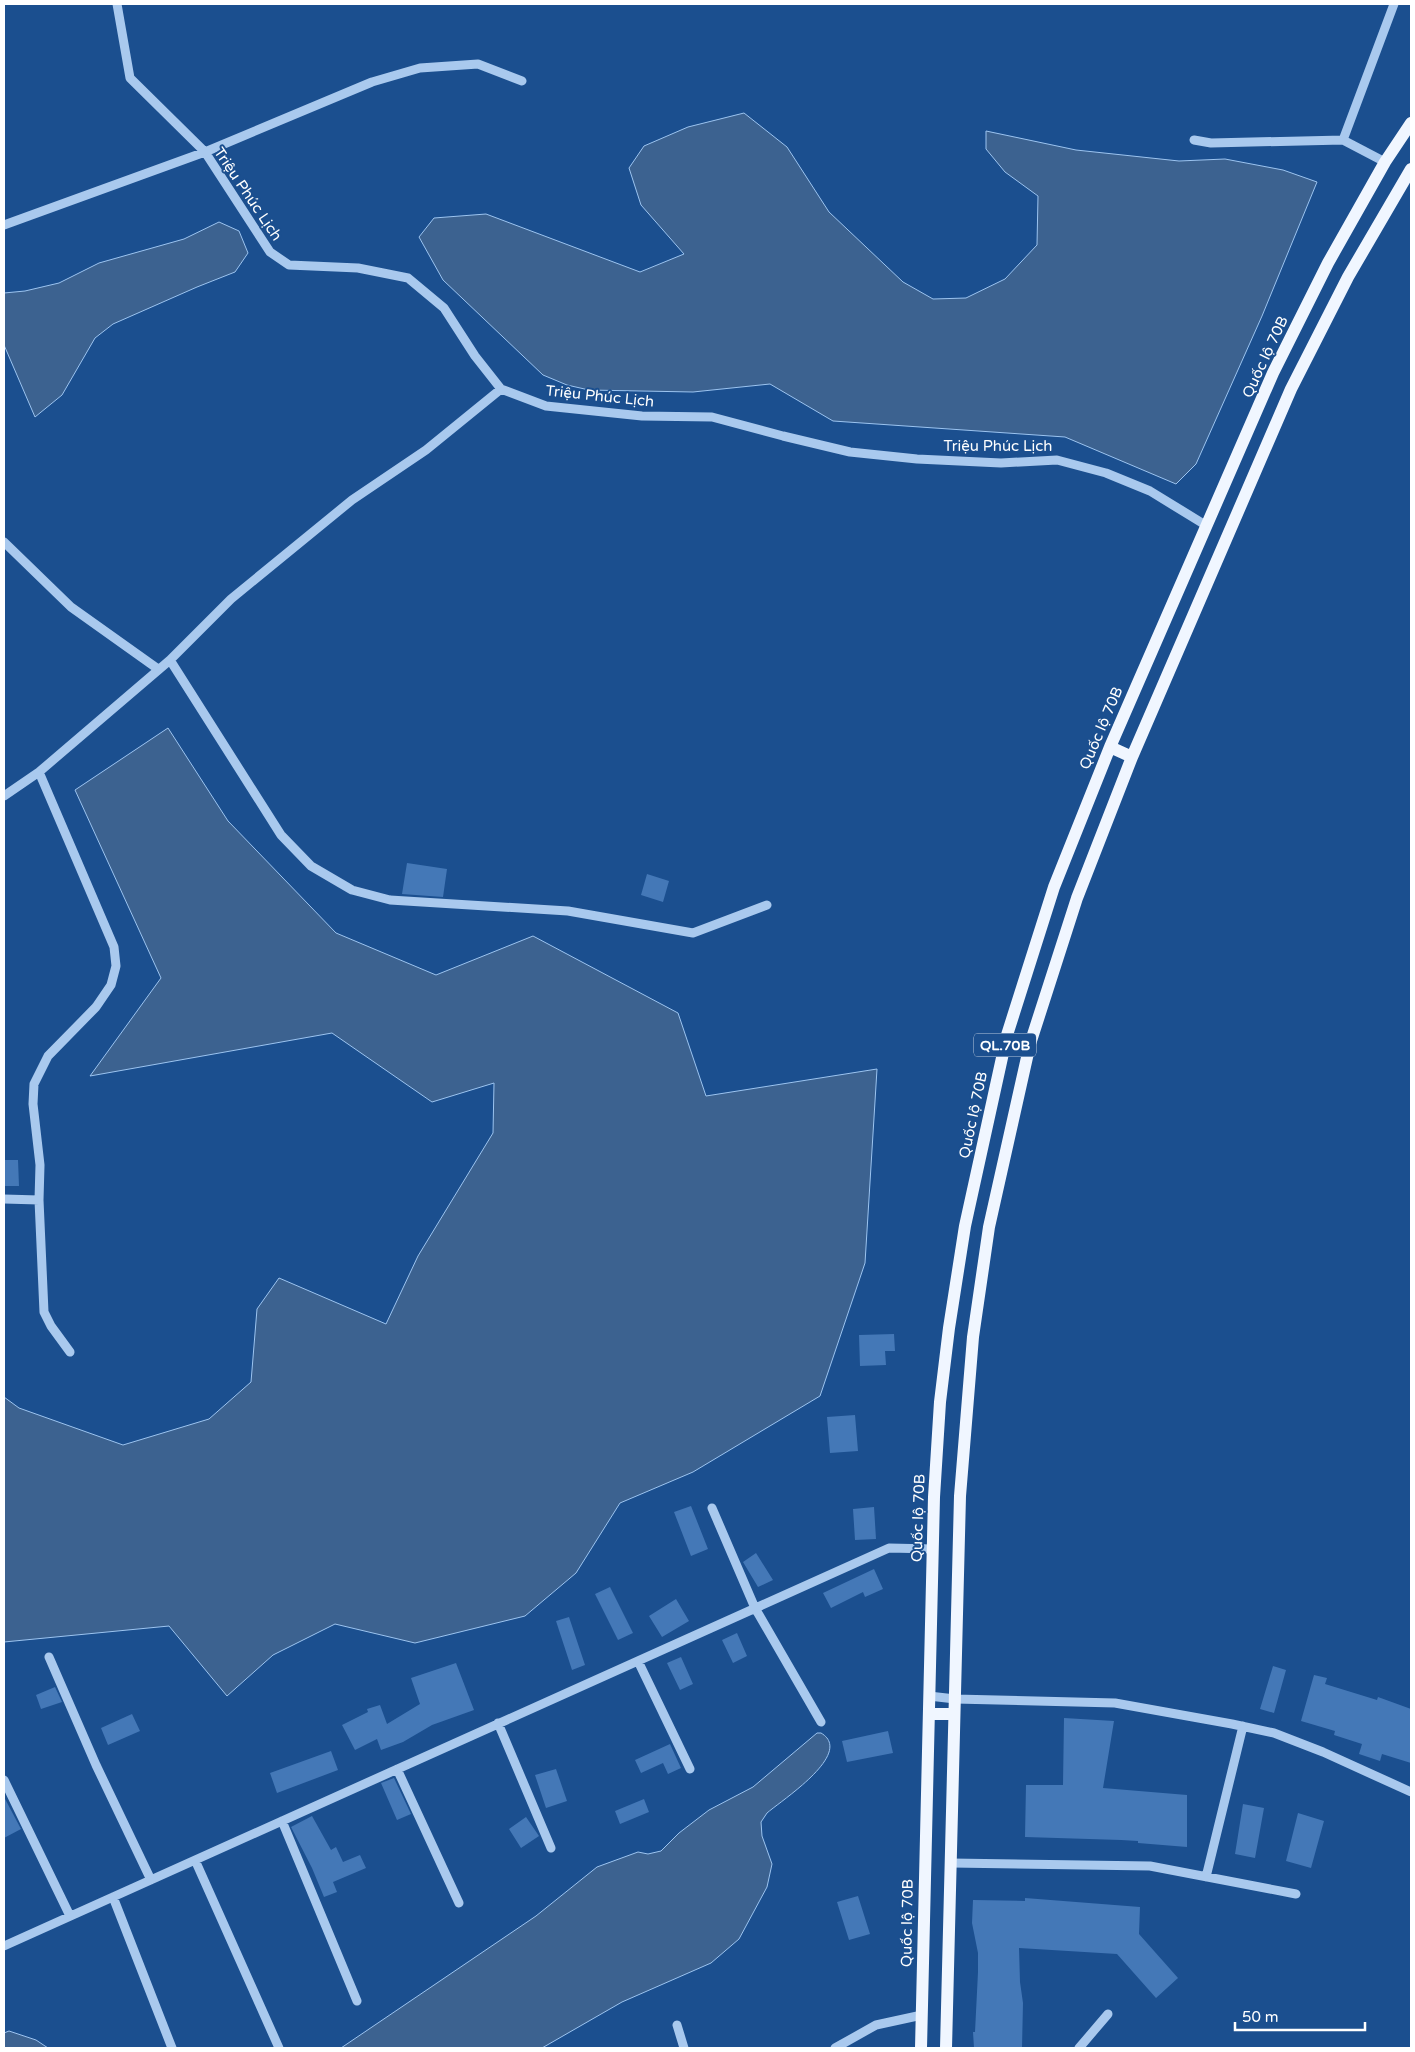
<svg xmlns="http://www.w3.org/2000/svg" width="1415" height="2052" viewBox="0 0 1415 2052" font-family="'Varela Round',sans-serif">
  <rect width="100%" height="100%" fill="#1b4f8f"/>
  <path fill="#3c6290" stroke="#9cc4f0" d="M744,113l43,34 42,65 74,70 30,17 33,-1 39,-19 32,-34 1,-49 -33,-24 -19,-23v-18l90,19 103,11 46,-2 58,11 34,12 -55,134 -66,148 -20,20 -111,-47 -232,-16 -63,-37 -77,8 -104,-2 -22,-5 -24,-10 -100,-95 -24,-43 15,-19 52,-4 154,58 44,-18 -43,-49 -12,-37 15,-22 44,-19z
    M219,222l20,9 9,22 -13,19 -38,15 -84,37 -18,14 -33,57 -27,22 -31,-72v-52l21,-2 34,-8 40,-20 85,-24z
    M168,728l60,93 108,112 100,42 97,-39 145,77 28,83 171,-27 -12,194 -45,133 -127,76 -73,31 -44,70 -51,43 -110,27 -80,-19 -62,31 -46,41 -58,-70 -165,16v-245l15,11 104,37 86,-26 42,-37 6,-73 22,-31 107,46 32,-68 75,-123 1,-50 -62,19 -100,-69 -242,43 71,-98 -86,-188z
    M817,1733h4c34,20 -39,67 -54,80l-6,9 1,14 10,28 -5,23 -28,52 -28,24 -89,39 -80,46h-201l195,-132 61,-49 41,-15 10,2 13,-3 18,-18 30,-23 44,-23z
    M9,2031l27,9 12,8h-44v-15z"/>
  <path fill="#4478b7" d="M407,863l40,6 -4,28 -41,-3z
    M647,874l22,7 -6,21 -22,-7z
    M4,1160h14l1,26h-15z
    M894,1334l1,17h-10l1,14 -26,1 -1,-31z
    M855,1415l3,36 -28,2 -3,-36z
    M691,1506l17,43 -17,7 -17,-44z
    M874,1507l2,32 -21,1 -2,-31z
    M756,1553l17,27 -15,7 -15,-25z
    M874,1569l9,20 -18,8 -2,-5 -32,16 -8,-15z
    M610,1587l23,46 -15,7 -23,-46z
    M676,1599l13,22 -27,16 -13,-21z
    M569,1617l16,48 -13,5 -16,-49z
    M737,1633l10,23 -14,7 -11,-23z
    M681,1657l12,27 -13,6 -13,-27z
    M456,1663l18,47 -42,15 -29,17 -22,8 -4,-11 -22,11 -13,-25 26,-13 -1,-3 13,-4 7,19 33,-20 -9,-26z
    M1273,1666l13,4 -12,43 -14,-4z
    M1314,1675l13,3 -2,6 52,16 1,-3 33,12v54l-29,-9 -2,7 -21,-7 3,-10 -28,-9 1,-4 -34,-10z
    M55,1687l7,15 -21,7 -5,-14z
    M132,1714l8,17 -32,14 -7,-17z
    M1064,1718l50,3 -11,67 84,7v52l-49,-4v-2l-17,-1 -96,-3 1,-52h37z
    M888,1731l5,22 -46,9 -5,-21z
    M670,1744l11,24 -13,6 -5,-11 -22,10 -6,-13z
    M331,1751l7,19 -61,23 -7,-20z
    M556,1769l11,32 -21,7 -11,-33z
    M394,1778l17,36 -14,6 -16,-37z
    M4,1797l17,32 -17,9z
    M644,1799l5,13 -29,12 -5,-13z
    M1243,1804l21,4 -9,50 -20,-4z
    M1298,1813l26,8 -13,47 -25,-7z
    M312,1816l19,34 5,-3 7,15 17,-7 6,13 -33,14 4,10 -13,5 -12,-29 -21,-41z
    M526,1817l13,19 -18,12 -12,-19z
    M858,1896l12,38 -21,6 -12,-38z
    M1025,1898l115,9 -1,27 39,44 -22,20 -39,-44 -98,-6 1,34 3,21 -1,45h-48l-1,-16h2l3,-60v-19l-6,-30 1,-23 52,1z"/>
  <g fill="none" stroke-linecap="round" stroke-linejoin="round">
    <path stroke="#a9c9ee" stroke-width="9" d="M117,4l13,74 75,74 65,100 19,13 69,3 50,10 36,30 31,48 26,33 45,17 96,10 70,1 71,19 67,16 67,7 84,4 56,-3 49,13 44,18 57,35
      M1194,140l17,3 132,-3 42,22
      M1343,140l51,-136
      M4,225l201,-73 167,-70 48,-14 58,-4 44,17
      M4,542l67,65 87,62
      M170,660l111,175 30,31 41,24 38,10 178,11 125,22 74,-28
      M39,772l75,175 2,19 -5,19 -15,22 -48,49 -14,28 -1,20 7,61 -1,35 5,112 7,14 19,26
      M4,796l35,-24 131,-112 61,-61 121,-99 74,-50 75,-61
      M4,1199l35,1
      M712,1508l43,100 66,114
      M49,1657l47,108 55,115
      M638,1661l52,108
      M929,1696l26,3 160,4 117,21 42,9 49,19 88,40
      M498,1723l53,125
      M397,1769l62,134
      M4,1780l66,136
      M282,1821l75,180
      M195,1860l84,188
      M951,1863l199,3 146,28
      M1206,1877l37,-151
      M113,1897l59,151
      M4,1946l885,-398 44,1
      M677,2025l7,23
      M835,2048l41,-23 46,-10
      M1079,2048l29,-34"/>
    <path stroke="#f0f6ff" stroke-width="12" d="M1110,747l22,10
      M929,1714h25
      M921,2048l13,-551 6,-95 9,-74 16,-102 42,-191 47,-148 56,-140 163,-374 55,-110 57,-101 26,-39
      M946,2048l14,-552 13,-159 16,-110 41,-183 47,-146 55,-141 159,-368 57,-112 63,-108"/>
  </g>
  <g text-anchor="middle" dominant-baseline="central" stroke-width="4" stroke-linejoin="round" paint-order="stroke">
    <rect fill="#1b4f8f" stroke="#bbcadd" stroke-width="1" x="974" y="1033.5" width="62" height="23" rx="4"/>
    <g font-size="14" font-weight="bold" fill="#fff">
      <text x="1005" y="1045">QL.70B</text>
    </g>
    <g font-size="15" fill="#fff" stroke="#1b4f8f">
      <text transform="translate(248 194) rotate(56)">Triệu Phúc Lịch</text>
      <text transform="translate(1265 357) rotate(-65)">Quốc lộ 70B</text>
      <text transform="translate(600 396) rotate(6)">Triệu Phúc Lịch</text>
      <text x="998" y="446">Triệu Phúc Lịch</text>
      <text transform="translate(1101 728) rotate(-67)">Quốc lộ 70B</text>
      <text transform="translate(973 1115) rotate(-78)">Quốc lộ 70B</text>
      <text transform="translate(918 1518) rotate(-88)">Quốc lộ 70B</text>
      <text transform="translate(907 1923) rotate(-89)">Quốc lộ 70B</text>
    </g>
  </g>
  <rect width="1415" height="2052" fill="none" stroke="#ffffff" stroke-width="10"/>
  <path d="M1235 2022v8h130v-8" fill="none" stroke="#ffffff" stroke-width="2.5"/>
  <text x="1242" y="2022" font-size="15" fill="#ffffff" stroke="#1b4f8f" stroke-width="4" paint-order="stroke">50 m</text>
</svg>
